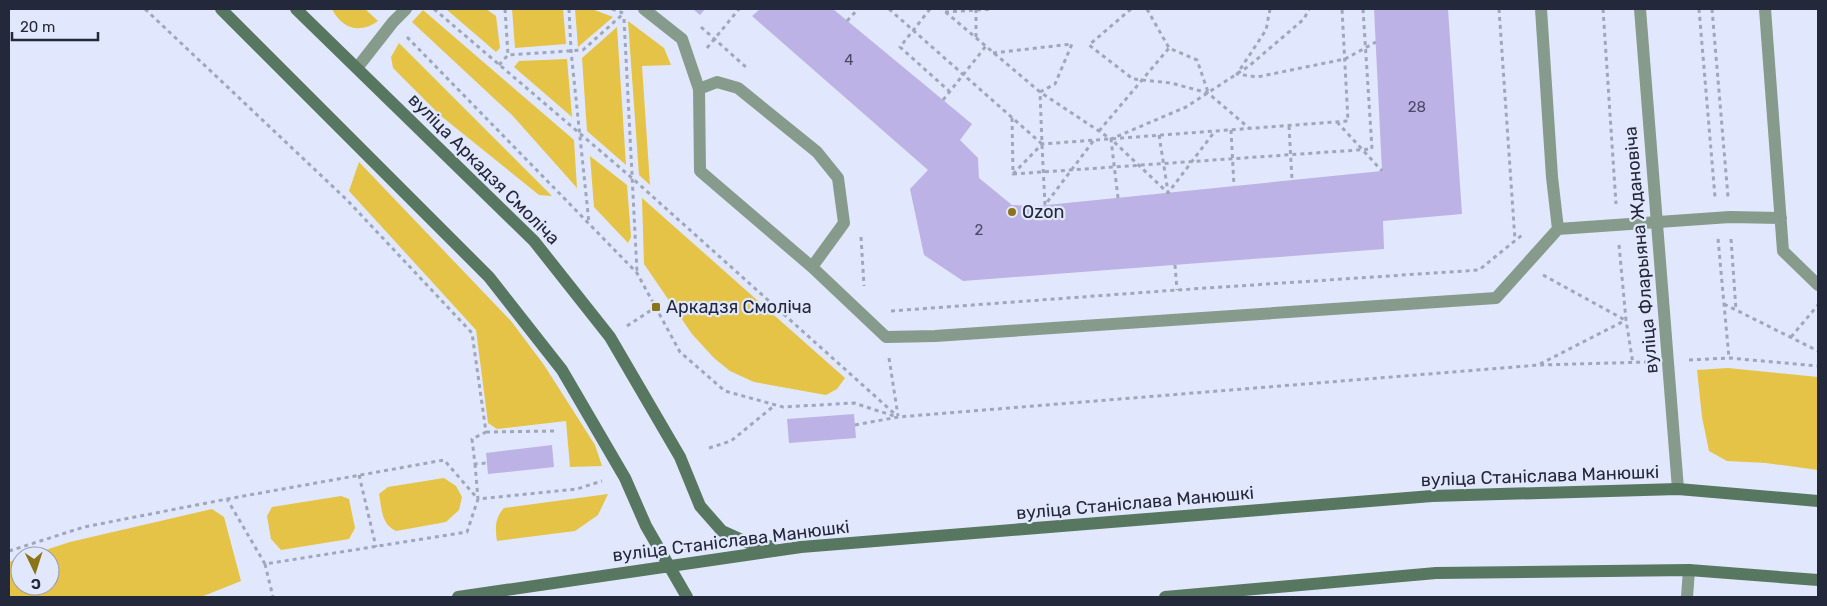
<svg xmlns="http://www.w3.org/2000/svg" width="1827" height="606" viewBox="0 0 1827 606" font-family="Rubik,sans-serif">
  <rect width="100%" height="100%" fill="#e1e7fc"/>
  <path fill="#e4c346" d="M332,9h33l13,12c-18,13 -36,8 -46,-12z
    M446,9h40l10,7 4,32 -4,4z
    M512,9h51l3,35 -51,4z
    M575,9h17l21,8 -35,30z
    M423,10l151,130 3,48 -65,-73 -100,-93z
    M628,21l36,27 7,17 -29,1 8,119 -11,-10z
    M617,27l9,138 -39,-34 -5,-73z
    M399,43l153,153 -13,-1 -98,-79 -48,-48 -2,-11z
    M567,59l5,58 -58,-50 5,-6z
    M590,156l37,29 4,52 -3,6 -34,-36z
    M359,162l152,159 33,44 51,80 7,21 -32,1 -4,-46 -69,8 -9,-6 -12,-93 -127,-139z
    M642,198l203,180 -8,11 -11,6 -72,-13 -24,-11 -16,-13 -22,-24 -48,-70z
    M1728,368l90,9v93l-52,-7 -39,-2 -18,-10 -7,-34 -5,-47z
    M444,478l12,8 6,11 -3,13 -13,12 -50,9c-15,-7 -14,-22 -17,-37l9,-7z
    M608,494l-10,21 -23,16 -78,10c-2,-14 -2,-23 7,-33z
    M341,496l8,3 6,29 -6,11 -68,11 -10,-11 -4,-23 5,-9z
    M212,509l12,8 17,64 -40,16h-192v-35l11,-4v28h30v-30h-23l43,-14z"/>
  <path fill="#bdb2e6" d="M693,9h12l-5,6z
    M760,9h73l139,115 -12,16 18,18 1,20 33,27 25,1 345,-35 -8,-162h74l14,205 -79,7 1,28 -421,32 -39,-26 -14,-66 18,-19 -176,-154z
    M854,414l2,24 -67,5 -2,-24z
    M552,445l2,22 -66,7 -2,-21z"/>
  <g fill="none" stroke-linecap="round" stroke-linejoin="round">
    <path stroke="#a1a7bb" stroke-width="3" stroke-dasharray="4 4" stroke-linecap="butt" d="M145,9l202,191 125,133 14,99 -14,7 3,25 12,-1
      M434,9l198,169 264,237
      M505,9l3,46
      M569,9l2,42 18,172
      M612,9l11,4
      M889,9l153,135 -2,-52 -98,-83
      M930,9l-30,38 49,44
      M976,9v29
      M1131,9l-42,36 44,34 38,4 37,10 41,35
      M1147,9l22,39 28,12 11,32
      M1270,9l-4,21 -29,44 20,3 88,-18 31,-17
      M1499,9l16,231
      M1603,9l13,195
      M1699,9l16,188
      M1712,9l16,188
      M945,12l46,-3
      M624,19l13,253
      M847,21l11,-12
      M701,27l46,41
      M407,37l230,236 43,79 45,39 58,16 71,-4 43,14
      M707,48l32,-39
      M993,53l79,-9 -17,40 -15,8 71,47 75,-32 63,-41 55,-47 5,-10
      M499,65l9,-10 75,-5 40,-36
      M943,100l43,-54
      M1012,118l1,56 359,-25 -9,-140
      M1337,122l45,49
      M1289,126l3,54
      M1231,130l3,56
      M1099,131l70,-83
      M1159,135l9,57
      M1042,145l3,60 49,-65
      M1013,174l29,-30 306,-23 -6,-112
      M1118,198l-7,-59 57,54 47,-62
      M861,237l3,49
      M1718,239l11,119
      M1731,239l5,71
      M1619,245l7,75 7,44
      M1175,265l2,25
      M1543,275l82,45
      M1724,304l94,47
      M891,311l286,-21 302,-20 43,-35
      M627,326l29,-19
      M1791,337l27,-32
      M889,358l9,58
      M1689,360l40,-2 89,8
      M1540,364l86,-44
      M855,425l43,-8 641,-52 109,-3
      M486,432l70,-1
      M709,448l22,-7 44,-36
      M475,464l3,35 99,-10 25,-8
      M359,475l17,72
      M9,551l75,-24 143,-28 217,-39 34,39 -11,33 -202,32 -38,-65
      M265,564l8,33"/>
    <path stroke="#869b8c" stroke-width="12" d="M644,9l38,30 17,50 1,82 112,96 74,70 49,-1 561,-38 62,-69 172,-12 51,1
      M1541,9l11,168 6,52
      M1765,9l18,242 35,34
      M357,68l36,-46 13,-13
      M699,89l18,-7 21,6 79,64 21,26 6,45 -32,44
      M1687,597l2,-27"/>
    <path stroke="#869b8c" stroke-width="12" d="M1640,9l38,480"/>
    <path stroke="#577761" stroke-width="12" d="M221,9l268,268 73,93 63,108 21,48 41,71
      M296,9l238,232 76,96 70,120 20,49 22,25 31,14 16,1
      M458,597l343,-50 631,-51 246,-7 140,12
      M1165,597l271,-24 253,-3 129,10"/>
  </g>
  <g fill="#8a7417" stroke="#e1e7fc" stroke-width="2">
    <circle cx="1012" cy="212" r="5"/>
    <rect x="651" y="302" width="10" height="10" rx="2.5"/>
  </g>
  <g text-anchor="middle" dominant-baseline="central" stroke-width="4.5" stroke-linejoin="round" paint-order="stroke">
    <g font-size="15" fill="#4a4a66">
      <text x="849" y="60">4</text>
      <text x="1417" y="107">28</text>
      <text x="979" y="230">2</text>
    </g>
    <g font-size="18" fill="#24283b" stroke="#e1e7fc">
      <text transform="translate(484 169) rotate(45)">вуліца Аркадзя Смоліча</text>
      <text transform="translate(1641 250) rotate(-95)">вуліца Фларыяна Ждановіча</text>
      <text transform="translate(1540 476) rotate(-2)">вуліца Станіслава Манюшкі</text>
      <text transform="translate(1135 503) rotate(-5)">вуліца Станіслава Манюшкі</text>
      <text transform="translate(731 541) rotate(-7)">вуліца Станіслава Манюшкі</text>
    </g>
    <g font-size="18" fill="#24283b" stroke="#e1e7fc" text-anchor="start">
      <text x="1022" y="212">Ozon</text>
      <text x="666" y="307">Аркадзя Смоліча</text>
    </g>
  </g>
  <rect width="1827" height="606" fill="none" stroke="#24283b" stroke-width="20"/>
  <g transform="translate(35 571) rotate(176)"><circle r="24" fill="#e1e7fc" stroke="#959baf"/>
  <path d="M0-4L9 19L0 12L-9 19Z" fill="#8a7417"/>
  <text y="-8" font-size="14" font-weight="bold" text-anchor="middle" fill="#24283b">С</text>
  </g>
  <path d="M12 32v8h86v-8" fill="none" stroke="#24283b" stroke-width="2.5"/>
  <text x="20" y="32" font-size="15" fill="#24283b" stroke="#e1e7fc" stroke-width="4" paint-order="stroke">20 m</text>
</svg>
